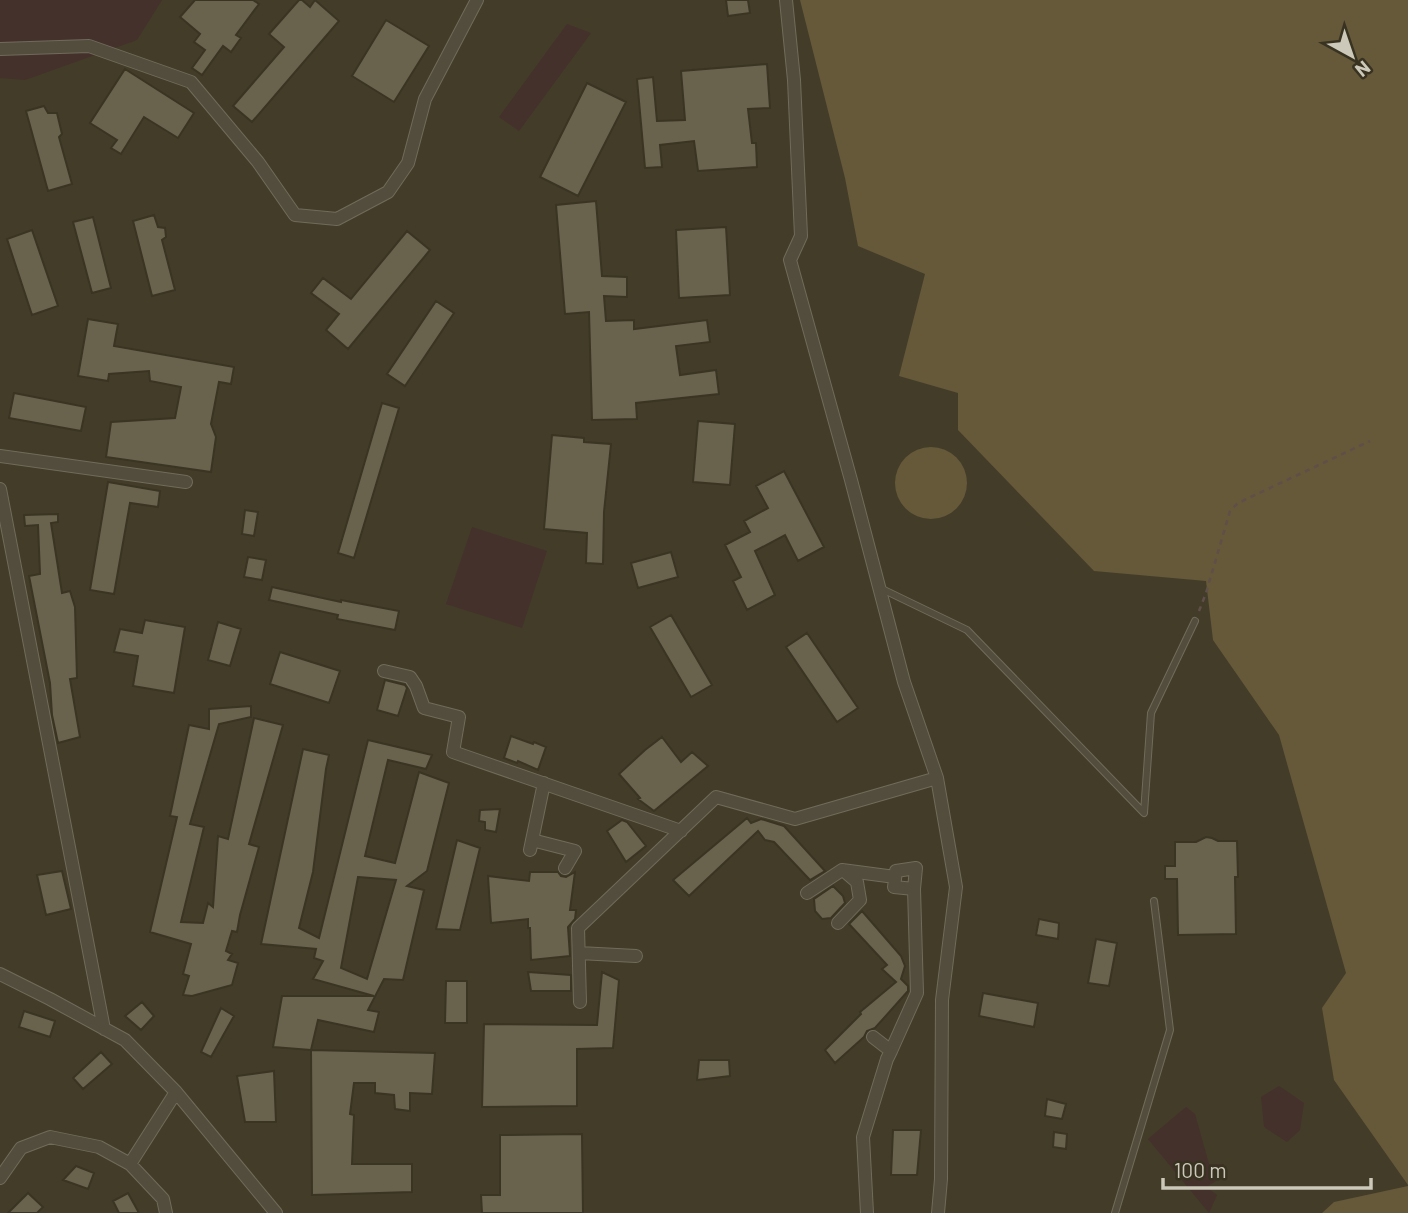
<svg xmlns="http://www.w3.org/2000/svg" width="1408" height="1213" viewBox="0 0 1408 1213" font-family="Barlow,sans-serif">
  <rect width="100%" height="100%" fill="#433c29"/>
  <path fill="#44312b" d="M0,0h162l-25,40 -112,40 -25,-2z
    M567,24l24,9 -72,98 -20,-14z
    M472,527l75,24 -25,77 -76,-24z
    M1279,1086l25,17 -4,27 -13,12 -23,-15 -3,-30z
    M1186,1107l9,7 14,50h15l-3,14 -15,9 11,8 -8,18 -61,-74z"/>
  <path fill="#65593a" d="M800,0h608v1185l-74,-105 -12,-72 24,-35 -67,-238 -66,-95 -7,-59 -112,-10 -136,-141v-37l-59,-17 26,-102 -67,-28 -13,-68z
    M895 483a36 36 0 1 1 72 0a36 36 0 1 1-72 0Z
    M1408,1186v27h-86l12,-11z"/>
  <path fill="#69624d" stroke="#3a3423" stroke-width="2" fill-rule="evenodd" d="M195,0h58l6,4 -23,31 5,3 -10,14 -8,-6 -21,29 -10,-7 13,-18 -11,-8 6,-8 -20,-17z
    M299,0h3l8,7 5,-7 24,21 -87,101 -19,-16 51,-59 -15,-13z
    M726,0h22l2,13 -22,3z
    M386,20l43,26 -35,56 -42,-26z
    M767,64l3,44 -22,1 4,34h4l1,24 -59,4 -4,-30 -34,4 2,22 -17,1 -8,-89 16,-2 4,44 28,-1 -4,-49z
    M125,69l69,44 -16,25 -34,-21 -23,37 -10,-6 6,-8 -27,-17z
    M587,83l39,19 -48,94 -38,-19z
    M44,106l4,7h9l5,21 -3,3 13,47 -24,7 -22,-80z
    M596,201l6,75 25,1v20l-23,-1 2,25 28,-1v9l73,-9 3,22 -34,4 4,29 36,-5 3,24 -83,9 1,16 -45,1 -3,-108 -24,2 -9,-109z
    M154,215l4,12 7,1 1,9 -4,3 13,50 -23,6 -19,-75z
    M93,217l18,71 -19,5 -19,-71z
    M726,227l4,68 -51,3 -3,-68z
    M32,230l26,76 -26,9 -25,-76z
    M407,231l23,19 -82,99 -22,-19 13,-16 -28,-21 12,-15 28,21z
    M436,301l18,12 -49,73 -18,-12z
    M88,319l30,5 -4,22 120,21 -3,17 -12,-2 -8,42 5,13 -5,35 -105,-15 5,-35 64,-4 6,-31 -31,-6 -1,-10 -40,3 -1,7 -30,-5z
    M14,393l72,14 -5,24 -72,-13z
    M382,403l17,5 -45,150 -16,-5z
    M698,421l37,3 -5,61 -37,-3z
    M552,435l32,3v4l27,2 -7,68 -1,52 -17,-1 1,-30 -43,-4z
    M784,471l40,76 -26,14 -13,-26 -30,16 20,44 -28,15 -14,-29 8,-4 -16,-32 25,-13 -6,-11 24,-13 -12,-22z
    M108,482l52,9 -2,16 -28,-4 -16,91 -24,-4z
    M245,510l13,2 -4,24 -12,-2z
    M58,514v8l-7,1 11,70 8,-2 5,16 2,71 -7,1 10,58 -22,6 -6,-28 -2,-32 -21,-107 11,-2 -2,-49 -13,1 -1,-11z
    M671,552l7,25 -40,11 -7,-25z
    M248,557l18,3 -4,20 -18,-3z
    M272,587l69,15v-2l58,11 -4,19 -58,-11 1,-4 -69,-15z
    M671,615l41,70 -21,12 -41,-70z
    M145,620l40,7 -11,66 -41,-7 5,-30 -24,-4 6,-23 22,4z
    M218,622l23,7 -11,37 -22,-6z
    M807,633l51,75 -21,14 -51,-75z
    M280,652l60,19 -11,32 -59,-19z
    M385,680l20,5 2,3 -9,28 -21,-6z
    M251,706v11l-32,7 -29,100 14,3 -23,95 22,1 5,-20 5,4 5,-71 10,3 26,-121 29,7 -34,119 10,3 -19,68 -3,17 -5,-1 -6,20 6,3 -4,6 10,3 -6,22 -40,11 -9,-1 6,-19 -6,-2 8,-30 -41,-12 27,-115 -7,-1 19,-91 20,4v-20z
    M511,736l22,8 1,-2 12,5 -8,23 -20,-9 -1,2 -13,-5z
    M662,737l19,25 11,-10 16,14 -54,45 -16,-12 2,-1 -21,-24 26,-24z
    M368,740l64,15 -6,14 -38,-9 -23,96 30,7 24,-91 30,11 -22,88 -20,15 17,4 -21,90 -19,-1 -16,31 11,2 -5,20 -56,-12 -7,30 -38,-3 9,-51h92l-61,-17 10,-18 -9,-3 2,-9 -55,-5 42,-195 26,6 -3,14 -13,103 -14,56 20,10zM358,877l38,3 -29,99 -26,-11z
    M500,809l-4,23 -11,-2v-8l-6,-1 1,-11z
    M747,818l4,5 10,-4 23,7 41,45 -15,9 -36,-38 -9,-2 -7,-9 -69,65 -16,-16z
    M622,820l5,2 19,24 -20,16 -19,-31z
    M1206,837l6,1 6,3h19l1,36h-3l1,57 -58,1 -1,-56h-12v-13h10v-24h21z
    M457,840l23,8 -20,82 -24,-1z
    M62,871l9,38 -25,6 -9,-40z
    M530,872h28l3,4 5,1 9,-5 -5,38h6l-1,9 -7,8 2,29 -39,4 -1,-32h-2v-9l-37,4 -3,-47 41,5z
    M833,886l10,10 2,7 -14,15 -9,1 -7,-8 -1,-12z
    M862,911l39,45 4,10 -4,13 7,7v5l-33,37 -8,3 -3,6 -29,26 -10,-13 36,-36 -1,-2 36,-30 -14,-13 5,-4 -38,-41z
    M1039,919l20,4 -1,16 -22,-4z
    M1096,939l21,4 -8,43 -21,-3z
    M528,972l43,3v16h-40z
    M602,972l17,8 -6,68 -36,1v57l-95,1 2,-83 113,1z
    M446,981h21v42h-22z
    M983,993l55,10 -4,24 -55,-11z
    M142,1002l12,14 -13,14 -16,-14z
    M221,1008l13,8 -23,41 -10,-5z
    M24,1011l31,10 -5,16 -31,-10z
    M311,1050l124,3 -3,41 -22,-1v18l-15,-2 -1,-14 -19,-2v-10h-21l-4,31 4,1 -2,49h60v28l-100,3z
    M101,1052l11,12 -29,25 -10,-11z
    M699,1060h30l1,16 -33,4z
    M274,1071l2,51h-31l-8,-46z
    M1047,1099l19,5 -4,15 -17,-3z
    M893,1130h28l-4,45h-26z
    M1054,1132l13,2 -1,15 -13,-2z
    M582,1134l1,79h-101l-1,-18h19v-60z
    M76,1166l18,7 -6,16 -25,-9z
    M28,1193l15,14 -6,6h-29z
    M128,1193l11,20h-20l-6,-12z"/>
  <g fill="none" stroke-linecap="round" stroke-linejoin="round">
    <defs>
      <path id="service" d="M882,589l85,41 177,183 7,-100 44,-92
        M1115,1213l55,-183 -16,-129"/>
      <path id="minor" d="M786,0l8,80 7,156 -11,24 61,220 53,202 33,96 19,109 -14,113 -1,179 -3,34
        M0,49l89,-3 102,36 67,80 37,53 42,4 51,-27 20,-29 17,-64 52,-99
        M0,456l186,26
        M0,489l104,540
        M384,671l26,6 6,9 8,22 35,9 -6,35 228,79
        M532,840l43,11 -10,17
        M530,850l14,-67
        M807,893l35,-23 53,7
        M838,923l22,-23 -3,-18 -14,-12
        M579,953l57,3
        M0,974l50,25 75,41 51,52 100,121
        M580,1002l-2,-74 138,-131 79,22 142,-41
        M891,1051l26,-58 -3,-104 2,-21 -20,3 -2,16 20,2
        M130,1164l46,-72
        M0,1178l21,-30 29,-11 49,10 31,17 33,35 3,14
        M867,1213l-4,-76 24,-78 4,-8 -18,-14"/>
    </defs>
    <use href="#service" stroke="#706b5b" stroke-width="8"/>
    <use href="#minor" stroke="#706b5b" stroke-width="14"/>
    <path stroke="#604e49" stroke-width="2.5" stroke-dasharray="5 5" stroke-linecap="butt" d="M1199,611l7,-18 24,-82 8,-8 132,-62"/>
    <use href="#service" stroke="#534d3d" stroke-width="6"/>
    <use href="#minor" stroke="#534d3d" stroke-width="12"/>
  </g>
  <g transform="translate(1352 56) rotate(140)" stroke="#383221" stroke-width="5" paint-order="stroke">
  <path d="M0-5L12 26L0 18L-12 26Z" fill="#ccc8ba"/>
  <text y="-10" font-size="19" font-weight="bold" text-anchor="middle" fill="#ccc8ba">N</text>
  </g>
  <path d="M1163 1178v10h208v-10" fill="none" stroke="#ccc8ba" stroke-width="3.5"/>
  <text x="1174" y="1178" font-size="21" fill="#ccc8ba" stroke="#383221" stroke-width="5" paint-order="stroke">100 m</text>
</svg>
